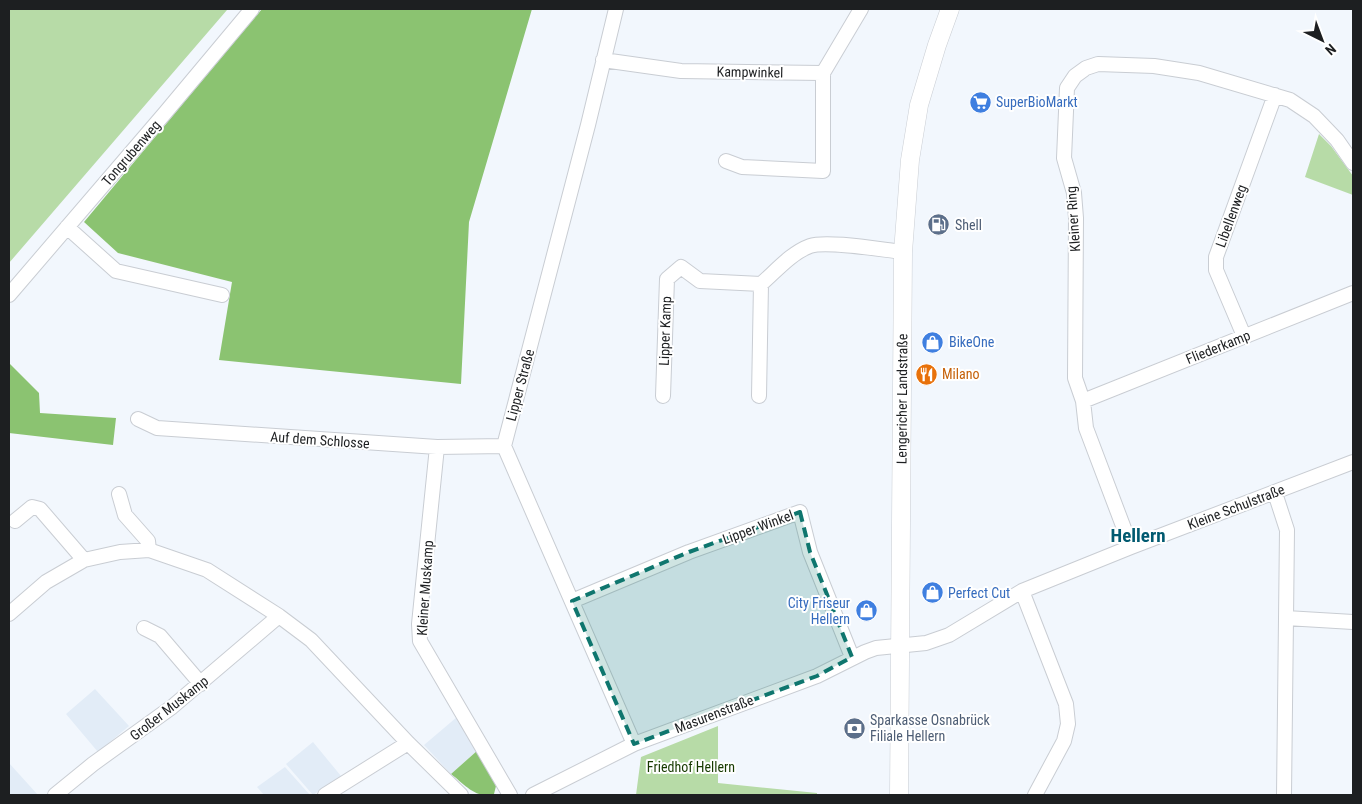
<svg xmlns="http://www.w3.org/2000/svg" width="1362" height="804" viewBox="0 0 1362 804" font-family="'Roboto Condensed',sans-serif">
  <rect width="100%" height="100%" fill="#f2f7fd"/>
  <path fill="#e2ecf7" d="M95,689l34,37 -31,26 -32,-38z
    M457,717l21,33 -27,24 -27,-29z
    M313,742l28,34 -28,19 -27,-31z
    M9,763l29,32h-29z
    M285,767l25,28h-46l-7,-8z"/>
  <path fill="#b7dba7" d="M9,9l218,1 -218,253z
    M1319,134l12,12 22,30v19l-48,-18z
    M718,726v57l99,10v2h-181l5,-38z"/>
  <path fill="#8bc371" d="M262,9h270l-63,213 -8,162 -242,-24 13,-78 -114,-29 -34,-31z
    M9,363l30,30 1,20 76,5 -3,27 -104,-12z
    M478,750l18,36 -2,8c-17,6 -30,-10 -43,-20z"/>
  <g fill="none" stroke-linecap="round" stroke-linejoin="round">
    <defs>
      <path id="minor" d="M616,9l-28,116 -84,321 130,298
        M603,60l78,11 142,2 38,-64
        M726,161l16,6 81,4v-98
        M67,227l49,44 106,24
        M9,295l156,-182 87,-104
        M1244,336l-28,-66v-13l59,-162
        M663,396l4,-117 14,-12 19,14 61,3c15,-13 30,-31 49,-38 17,-6 73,4 93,6
        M759,396l2,-112
        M1083,401l270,-108
        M138,419l19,9 280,19 67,-1
        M437,447l-18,177 1,17 90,154
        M1275,493l12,37 -3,265
        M119,494l6,21 23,26 1,9
        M15,521l17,-14 8,2 44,51
        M1131,547l-45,-119 -3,-27 -8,-23 1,-160 -2,-25 -10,-35 3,-70 8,-12 11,-8 12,-4 56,2 45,7 91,27 24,16 23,24 16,23
        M1022,591l44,113 2,20 -4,17 -29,54
        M572,601l117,-49 111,-40 10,40 42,105
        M9,614l37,-32 38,-22 36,-8 29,-2 58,20 72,46 32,24 97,103 53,52
        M1286,618l67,4
        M144,628l16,8 41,48
        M55,795l38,-31 79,-57 107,-91
        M325,795l83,-52
        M533,795l101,-51 183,-68 48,-24 11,-4 50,-5 23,-8 73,-44 109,-44 222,-85"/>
      <g id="major">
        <path id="s1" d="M899,795l4,-543 7,-92 9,-55 18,-60 13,-36"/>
      </g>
    </defs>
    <use href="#minor" stroke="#c9cdd3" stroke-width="16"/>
    <use href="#major" stroke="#c9cdd3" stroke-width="19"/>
    <use href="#minor" stroke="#fff" stroke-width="14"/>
    <use href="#major" stroke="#fff" stroke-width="18"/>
  </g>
  <path fill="#0f766e" fill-opacity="0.2" stroke="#0f766e" stroke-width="4" stroke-dasharray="10 6" stroke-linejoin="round" d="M800,512l10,40 42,105 -35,19 -183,68 -62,-143 117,-49z"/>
  <defs>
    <symbol id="supermarket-disc" viewBox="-11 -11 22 22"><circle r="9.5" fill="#3f7fe0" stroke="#fff"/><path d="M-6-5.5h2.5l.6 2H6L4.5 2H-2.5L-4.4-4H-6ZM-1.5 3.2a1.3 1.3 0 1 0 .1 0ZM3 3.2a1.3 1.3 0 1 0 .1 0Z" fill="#fff"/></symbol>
    <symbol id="fuel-disc" viewBox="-11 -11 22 22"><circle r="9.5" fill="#5c6f8a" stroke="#fff"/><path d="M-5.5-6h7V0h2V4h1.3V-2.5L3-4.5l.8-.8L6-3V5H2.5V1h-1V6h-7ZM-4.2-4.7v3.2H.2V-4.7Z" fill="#fff"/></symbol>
    <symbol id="shop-disc" viewBox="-11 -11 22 22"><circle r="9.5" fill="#3f7fe0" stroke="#fff"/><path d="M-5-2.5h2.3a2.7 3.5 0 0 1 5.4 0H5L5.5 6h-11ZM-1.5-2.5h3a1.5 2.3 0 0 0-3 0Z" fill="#fff"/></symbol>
    <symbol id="restaurant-disc" viewBox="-11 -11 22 22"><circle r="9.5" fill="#e8710a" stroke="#fff"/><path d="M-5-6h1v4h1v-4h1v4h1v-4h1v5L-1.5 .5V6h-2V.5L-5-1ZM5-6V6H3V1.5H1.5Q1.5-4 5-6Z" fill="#fff"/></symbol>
    <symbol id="bank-disc" viewBox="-11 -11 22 22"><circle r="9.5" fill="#5c6f8a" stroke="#fff"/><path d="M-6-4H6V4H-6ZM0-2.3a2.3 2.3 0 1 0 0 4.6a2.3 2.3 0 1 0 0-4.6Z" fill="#fff"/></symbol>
  </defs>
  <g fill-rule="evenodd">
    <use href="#supermarket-disc" x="968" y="90" width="25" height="25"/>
    <use href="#fuel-disc" x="926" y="212" width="25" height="25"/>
    <use href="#shop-disc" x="920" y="330" width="25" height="25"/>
    <use href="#restaurant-disc" x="914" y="362" width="25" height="25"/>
    <use href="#shop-disc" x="920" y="580" width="25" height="25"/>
    <use href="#shop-disc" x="854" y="598" width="25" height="25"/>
    <use href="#bank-disc" x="842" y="716" width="25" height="25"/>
  </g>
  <g text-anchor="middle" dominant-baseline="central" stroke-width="4" stroke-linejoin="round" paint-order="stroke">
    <g font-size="14" fill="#1d1f21" stroke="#fff">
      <text transform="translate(750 72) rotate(1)">Kampwinkel</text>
      <text transform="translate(131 153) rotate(-49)">Tongrubenweg</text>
      <text transform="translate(1231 216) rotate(-70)">Libellenweg</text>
      <text transform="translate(1073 219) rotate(-94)">Kleiner Ring</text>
      <text transform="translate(665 331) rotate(-88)">Lipper Kamp</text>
      <text transform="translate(1218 347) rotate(-22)">Fliederkamp</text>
      <text transform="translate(520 385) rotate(-75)">Lipper Straße</text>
      <text stroke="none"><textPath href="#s1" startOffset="396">Lengericher Landstraße</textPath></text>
      <text transform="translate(320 440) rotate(4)">Auf dem Schlosse</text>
      <text transform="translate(1236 507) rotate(-21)">Kleine Schulstraße</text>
      <text transform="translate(758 527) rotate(-20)">Lipper Winkel</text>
      <text transform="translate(425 588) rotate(-86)">Kleiner Muskamp</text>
      <text transform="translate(169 708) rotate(-38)">Großer Muskamp</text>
      <text transform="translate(714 714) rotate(-21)">Masurenstraße</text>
    </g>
    <g font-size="14" fill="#366cbe" stroke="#fff" text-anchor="start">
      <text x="996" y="102">SuperBioMarkt</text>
      <text x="949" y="342">BikeOne</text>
      <text x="948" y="593">Perfect Cut</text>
      <text x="850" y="603" text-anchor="end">City Friseur<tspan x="850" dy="16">Hellern</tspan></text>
    </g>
    <g font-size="14" fill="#4e5e75" stroke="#fff" text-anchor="start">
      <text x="955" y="225">Shell</text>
      <text x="870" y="720">Sparkasse Osnabrück<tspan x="870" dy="16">Filiale Hellern</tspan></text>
    </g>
    <g font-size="14" fill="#c56008" stroke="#fff" text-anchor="start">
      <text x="942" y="374">Milano</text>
    </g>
    <g font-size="14" fill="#173a00" stroke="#fff">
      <text x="691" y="767">Friedhof Hellern</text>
    </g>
    <g font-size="19" font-weight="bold" fill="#015a70" stroke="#fff">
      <text x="1138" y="535">Hellern</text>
    </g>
  </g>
  <rect width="1362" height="804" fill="none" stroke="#1d1f21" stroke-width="20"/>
  <g transform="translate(1322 40) rotate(138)" stroke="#ffffff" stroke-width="4" paint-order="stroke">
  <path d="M0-4L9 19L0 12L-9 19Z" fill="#1d1f21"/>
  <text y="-8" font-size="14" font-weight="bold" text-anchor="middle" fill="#1d1f21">N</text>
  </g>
</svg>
